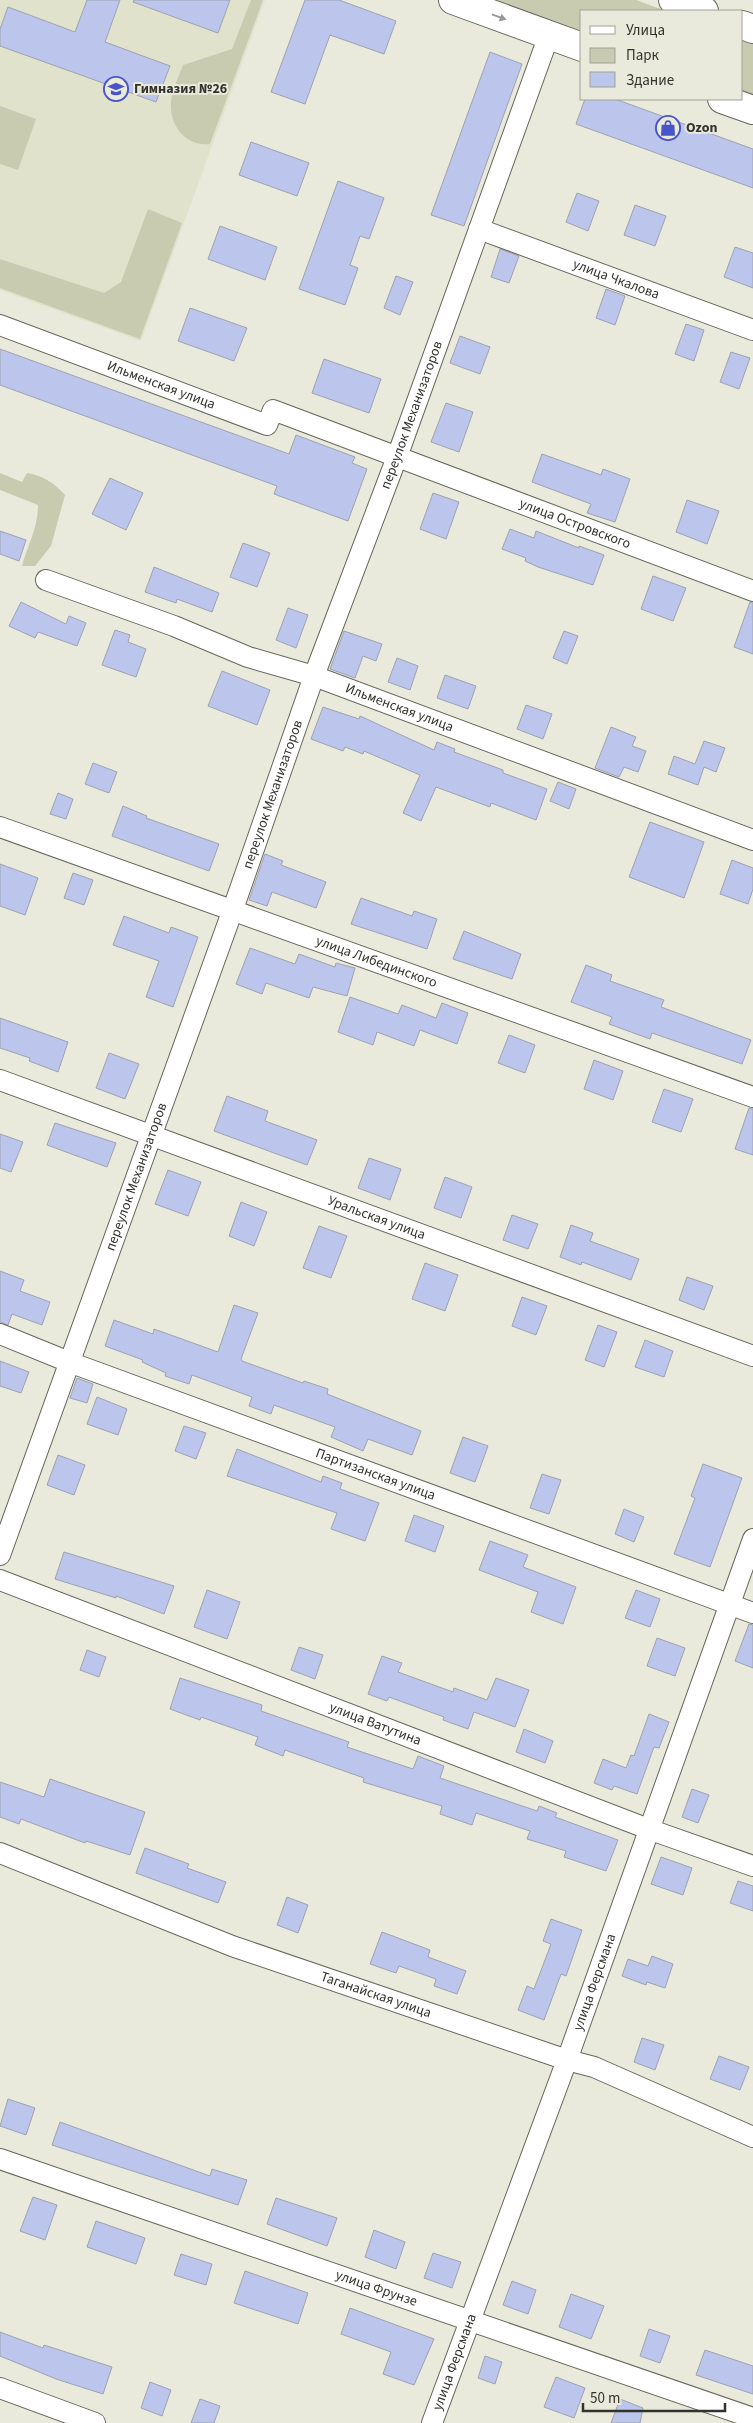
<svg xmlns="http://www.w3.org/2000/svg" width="753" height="2423" viewBox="0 0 753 2423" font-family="'Source Sans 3',sans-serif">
  <rect width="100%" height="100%" fill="#e9eadc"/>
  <path fill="#e0e2cc" d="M0,0h265l-124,341 -141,-51z"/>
  <path fill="#c9cbb0" d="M251,0h12l-53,144c-24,3 -41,-18 -39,-42 1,-12 8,-26 12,-37l49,-16z
    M491,0h145l30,11h-84v22z
    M742,39l11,4v52l-11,-4z
    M0,106l36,13 -18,51 -18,-6z
    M148,209l34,14 -42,116 -140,-51v-29l104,34 17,-11z
    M0,473l22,9 5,-9c17,3 27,10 38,22l-14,51 -16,20h-13c6,-22 16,-38 16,-61l-38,-15z"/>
  <path fill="#bcc6ed" stroke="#9ea2af" d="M87,0h33l-15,42 65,24 -14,36 -156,-56v-17l8,-22 67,25z
    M134,0h96l-12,33 -85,-31z
    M305,0h34l57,21 -12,33 -54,-19 -25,69 -34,-12z
    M490,52l32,12 -58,162 -33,-11z
    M585,99h30l138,50v39l-177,-64z
    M251,142l58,21 -12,33 -58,-21z
    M338,181l46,17 -15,41 -9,-3 -10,29 8,3 -13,37 -46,-16z
    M577,193l22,8 -11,30 -22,-9z
    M635,205l31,11 -11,30 -31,-11z
    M220,226l57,21 -12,33 -57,-21z
    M735,247l18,6v35l-29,-11z
    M500,249l19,7 -10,27 -18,-6z
    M396,276l17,6 -13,33 -16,-7z
    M606,289l19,7 -10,29 -19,-7z
    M190,308l57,20 -13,33 -56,-20z
    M686,324l18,6 -10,31 -19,-7z
    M460,336l30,11 -10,27 -30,-11z
    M0,349l289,105 7,-19 59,22 -3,6 15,6 -19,52 -74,-27 3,-8 -277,-101z
    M731,352l19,6 -11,31 -19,-7z
    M324,359l57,20 -12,34 -57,-20z
    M446,403l27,9 -14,40 -28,-10z
    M542,454l59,21 2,-6 27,10 -15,43 -28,-9 4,-9 -59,-22z
    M110,478l33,15 -17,37 -34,-16z
    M433,493l26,9 -13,37 -26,-10z
    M687,500l32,11 -12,33 -31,-12z
    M510,529l24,9 2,-7 43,17v-2l25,9 -11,30 -55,-18 -13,-6 1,-3 -24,-9z
    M0,531l26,9 -7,21 -19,-7z
    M243,543l27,10 -13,34 -27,-10z
    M154,567l65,26 -7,19 -35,-13 -1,4 -31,-11z
    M653,576l33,12 -13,33 -32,-12z
    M21,602l45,22 3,-8 17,7 -9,23 -39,-14 -3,6 -26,-12z
    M750,602l3,1v51l-19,-7z
    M288,608l20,7 -12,33 -20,-8z
    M115,630l15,5 -2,7 18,7 -10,28 -34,-12z
    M344,631l38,13 -6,17 -13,-5 -8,22 -25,-9z
    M564,631l14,5 -11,28 -14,-6z
    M397,658l21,8 -8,24 -22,-8z
    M222,671l48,19 -13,35 -49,-19z
    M445,675l31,11 -8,23 -31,-11z
    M526,705l26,9 -9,25 -26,-10z
    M323,707l36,12 1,-3 74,34 3,-8 18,7 -1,3 49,18v3l44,16 -11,31 -45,-17 -1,4 -54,-20 -15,34 -18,-8 17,-38 -56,-24 -1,3 -18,-7 -2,4 -32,-12z
    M611,727l25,10 -4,9 14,5 -8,21 -14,-5 -5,10 -24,-9z
    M704,741l21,7 -9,24 -12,-5 -6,18 -30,-11 6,-18 21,8z
    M93,763l24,9 -8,21 -24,-9z
    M558,782l18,7 -7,20 -19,-8z
    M58,793l15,6 -7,20 -16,-5z
    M123,806l24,10 -1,2 73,26 -10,27 -97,-35z
    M650,822l54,20 -20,56 -55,-21z
    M265,854l18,7 -2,4 45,17 -10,26 -44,-16 -5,14 -18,-6z
    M732,860l21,8v21l-5,15 -28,-10z
    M0,864l38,14 -13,37 -25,-9z
    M73,873l20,7 -9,25 -20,-7z
    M361,898l51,18 2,-5 23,8 -10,30 -76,-25z
    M124,916l45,17 2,-6 27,10 -25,70 -27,-10 13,-36 -46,-16z
    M464,931l57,23 -9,25 -59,-20z
    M250,948l45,16 4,-10 36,13 1,-4 19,5 -8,28 -34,-9 -4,11 -43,-15 -4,11 -26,-10z
    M586,965l26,10 -2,6 54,19 -3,7 90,33 -9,24 -90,-31 -2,6 -41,-15 3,-7 -41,-15z
    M350,997l48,17 4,-9 34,13 6,-15 26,10 -11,31 -37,-14 -6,16 -37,-14 -4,13 -35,-13z
    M0,1018l68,24 -10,30 -29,-11 1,-3 -30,-10z
    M509,1035l26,10 -10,28 -27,-10z
    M109,1053l30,11 -14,35 -29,-11z
    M594,1060l29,11 -10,29 -29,-11z
    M664,1089l29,10 -12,33 -29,-10z
    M227,1096l41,15 -3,10 52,19 -10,25 -93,-34z
    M749,1108l4,1v46l-18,-6z
    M55,1123l61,20 -9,24 -60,-22z
    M0,1134l23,8 -12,30 -11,-4z
    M369,1158l32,11 -11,31 -32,-12z
    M168,1170l33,12 -13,34 -33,-12z
    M445,1177l27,10 -11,31 -27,-10z
    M241,1202l26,10 -13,34 -25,-10z
    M512,1215l26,9 -10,25 -25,-9z
    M571,1225l22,8 -3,8 49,18 -8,21 -49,-18 -1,3 -21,-8z
    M319,1226l28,10 -16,42 -28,-10z
    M425,1263l33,12 -13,36 -33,-12z
    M0,1271l24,9 -4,11 30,11 -8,23 -30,-11 -4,11 -8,-3z
    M687,1277l26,9 -9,24 -25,-10z
    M522,1297l25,9 -11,29 -24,-9z
    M234,1305l24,8 -17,46 1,2 61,22 1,-2 24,8 -1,5 94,37 -9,24 -44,-16 -5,12 -32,-14 4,-10 -61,-22 -3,9 -22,-8 3,-9 -60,-22 -3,9 -24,-8 1,-3 -24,-11 1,-2 -38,-14 9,-26 39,14 1,-5 64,23z
    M598,1325l19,7 -13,35 -19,-7z
    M645,1340l28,11 -9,26 -29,-10z
    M0,1361l29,11 -8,21 -21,-7z
    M77,1378l16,6 -6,19 -17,-5z
    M97,1397l30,12 -9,26 -31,-11z
    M184,1426l22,7 -10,26 -21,-8z
    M463,1437l25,9 -13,36 -25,-9z
    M237,1449l84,33 2,-6 19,7 -2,6 39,14 -14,38 -34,-12 6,-16 -110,-37z
    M58,1455l27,10 -11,30 -27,-10z
    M703,1464l39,14 -32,89 -36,-13 21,-56 -4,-2z
    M542,1474l19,6 -12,34 -19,-6z
    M624,1509l20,8 -10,25 -19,-8z
    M414,1515l30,11 -9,26 -30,-11z
    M490,1541l38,14 -5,12 53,20 -13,37 -32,-12 7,-20 -59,-22z
    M64,1552l110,34 -10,28 -48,-18v2l-61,-19z
    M207,1590l33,12 -13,37 -33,-12z
    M636,1590l24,9 -10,28 -25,-9z
    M749,1624l4,1v43l-18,-7z
    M657,1638l28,10 -10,28 -28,-10z
    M299,1647l24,8 -8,24 -24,-9z
    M87,1650l19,7 -7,20 -19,-7z
    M382,1656l20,7 -4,9 55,20 1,-4 33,12 9,-22 33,12 -14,37 -41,-15 -6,17 -25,-9 1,-3 -55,-20 -2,4 -19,-7z
    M180,1678l82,27 -1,6 88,31 -2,5 66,22 5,-13 26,10 -4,12 97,33 2,-5 18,7 -2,4 63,23 -12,31 -42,-14 2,-6 -39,-12 3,-8 -54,-18 -4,12 -32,-11 2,-8 -79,-24 1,-4 -79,-28 -2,6 -28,-11 3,-8 -57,-20 -1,3 -30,-11z
    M649,1714l20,8 -10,26 -5,-1 -17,47 -23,-8 -2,4 -18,-7 9,-24 23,9 5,-13 3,1z
    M524,1729l29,12 -8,22 -29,-11z
    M50,1779l95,33 -15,43 -44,-14 -1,2 -64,-24 -2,5 -19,-7v-35l44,15z
    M692,1789l17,6 -11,28 -16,-6z
    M145,1848l44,16 -2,4 39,14 -8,21 -82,-30z
    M661,1857l31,11 -9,27 -32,-11z
    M738,1881l15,5v25l-23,-8z
    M287,1897l21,8 -10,28 -21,-8z
    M551,1919l31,11 -16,46 -5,-2 -17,46 -26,-10 9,-24 7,3 17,-45 -8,-3z
    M382,1932l48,18 -2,7 38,14 -9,23 -23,-8 2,-7 -37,-13 -3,7 -26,-9z
    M652,1956l21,8 -8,24 -18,-6 -1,3 -24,-9 6,-17 20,7z
    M642,2038l22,7 -9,25 -21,-8z
    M719,2056l30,11 -9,23 -30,-11z
    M8,2099l27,9 -9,27 -26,-9z
    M60,2122l150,54 2,-7 35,11 -9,25 -186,-60z
    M33,2197l24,8 -12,35 -25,-9z
    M276,2198l61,20 -10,28 -60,-22z
    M96,2221l49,17 -9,26 -49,-17z
    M374,2230l31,12 -9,27 -31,-12z
    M433,2253l28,9 -9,26 -28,-10z
    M181,2254l31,10 -6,21 -32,-10z
    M245,2271l63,22 -10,31 -64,-21z
    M512,2281l24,9 -8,24 -25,-9z
    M571,2294l33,12 -13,33 -32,-12z
    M350,2308l84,31 -20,46 -31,-11 8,-22 -50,-18z
    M649,2329l21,7 -10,27 -20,-7z
    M0,2332l43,16 1,-3 68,22 -9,27 -47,-15 -56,-23z
    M705,2350l48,16v28l-57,-19z
    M485,2356l17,6 -7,22 -17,-6z
    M556,2377l29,11 -11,30 -30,-11z
    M150,2382l21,8 -9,26 -21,-8z
    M200,2399l20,7 -6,17h-23z
    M620,2399l23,9 -3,15h-29z"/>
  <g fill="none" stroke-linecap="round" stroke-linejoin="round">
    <defs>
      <g id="minor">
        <path id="s1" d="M479,229l274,101"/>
        <path id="s2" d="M0,325l267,100 6,-15 480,181"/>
        <path id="s3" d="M46,580l128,46 74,31 66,19 439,164"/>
        <path id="s4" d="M0,827l753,270"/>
        <path id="s5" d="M0,1080l753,276"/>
        <path id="s6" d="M0,1334l69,28 684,251"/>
        <path id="s7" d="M0,1555l232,-643 82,-236 83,-219 152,-422"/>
        <path id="s8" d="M0,1580l651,250 102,36"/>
        <path id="s9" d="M0,1853l232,93 335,114 27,7 159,70"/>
        <path id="s10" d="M0,2159l753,259"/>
        <path d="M0,2388l95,35"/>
        <path id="s11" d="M432,2423l135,-363 186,-521"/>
      </g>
      <path id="secondary" d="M453,0l129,47
        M673,0l31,11
        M742,25l11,4
        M722,99l31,11"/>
    </defs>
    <use href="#minor" stroke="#66675a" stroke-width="22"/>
    <use href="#secondary" stroke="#66675a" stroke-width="30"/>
    <use href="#minor" stroke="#fff" stroke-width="20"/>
    <use href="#secondary" stroke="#fff" stroke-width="28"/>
  </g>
  <defs><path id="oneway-solid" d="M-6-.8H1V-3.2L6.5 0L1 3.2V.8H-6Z" transform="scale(1.25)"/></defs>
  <use fill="#989996" href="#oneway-solid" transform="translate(499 17) rotate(20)"/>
  <defs>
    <symbol id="school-ring" viewBox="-11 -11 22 22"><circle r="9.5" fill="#e9eadc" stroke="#4855ca" stroke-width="1.5"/><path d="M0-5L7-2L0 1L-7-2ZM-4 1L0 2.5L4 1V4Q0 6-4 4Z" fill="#4855ca"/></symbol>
    <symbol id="shop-ring" viewBox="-11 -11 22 22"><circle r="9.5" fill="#e9eadc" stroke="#4855ca" stroke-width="1.5"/><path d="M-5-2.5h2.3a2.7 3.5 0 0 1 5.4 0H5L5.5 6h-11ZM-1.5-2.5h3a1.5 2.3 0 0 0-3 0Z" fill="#4855ca"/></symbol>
  </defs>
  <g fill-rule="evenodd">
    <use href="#school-ring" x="102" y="75" width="28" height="28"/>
    <use href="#shop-ring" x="654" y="114" width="28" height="28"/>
  </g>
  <g text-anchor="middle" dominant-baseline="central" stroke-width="4" stroke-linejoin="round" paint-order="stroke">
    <g font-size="14" font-weight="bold" fill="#32332d" stroke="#e9eadc" text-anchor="start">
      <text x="134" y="89">Гимназия №26</text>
      <text x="686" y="128">Ozon</text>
    </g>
    <g font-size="14" fill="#32332d" stroke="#e9eadc">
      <text stroke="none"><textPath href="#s1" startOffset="146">улица Чкалова</textPath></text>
      <text stroke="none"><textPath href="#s2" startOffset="172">Ильменская улица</textPath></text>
      <text stroke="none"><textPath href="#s7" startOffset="1212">переулок Механизаторов</textPath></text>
      <text stroke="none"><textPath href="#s2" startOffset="624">улица Островского</textPath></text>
      <text stroke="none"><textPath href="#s3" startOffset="376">Ильменская улица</textPath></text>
      <text stroke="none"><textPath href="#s7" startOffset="808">переулок Механизаторов</textPath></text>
      <text stroke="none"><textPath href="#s4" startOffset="400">улица Либединского</textPath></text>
      <text stroke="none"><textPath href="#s7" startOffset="402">переулок Механизаторов</textPath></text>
      <text stroke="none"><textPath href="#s5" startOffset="401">Уральская улица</textPath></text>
      <text stroke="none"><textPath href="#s6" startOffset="401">Партизанская улица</textPath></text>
      <text stroke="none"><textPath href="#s8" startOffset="402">улица Ватутина</textPath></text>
      <text stroke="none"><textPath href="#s11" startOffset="470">улица Ферсмана</textPath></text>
      <text stroke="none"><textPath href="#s9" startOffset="402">Таганайская улица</textPath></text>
      <text stroke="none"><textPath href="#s10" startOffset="398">улица Фрунзе</textPath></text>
      <text stroke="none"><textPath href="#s11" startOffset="65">улица Ферсмана</textPath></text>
    </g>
  </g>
  <rect x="580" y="10" width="162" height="90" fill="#e9eadc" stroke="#a0a196"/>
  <rect x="590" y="26" width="25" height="8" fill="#ffffff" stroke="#a0a196"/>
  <text x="626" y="35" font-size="15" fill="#32332d">Улица</text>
  <rect x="590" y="48" width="25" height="15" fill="#c9cbb0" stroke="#a0a196"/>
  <text x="626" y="60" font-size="15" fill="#32332d">Парк</text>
  <rect x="590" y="72" width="25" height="15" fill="#bcc6ed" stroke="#a0a196"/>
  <text x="626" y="85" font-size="15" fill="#32332d">Здание</text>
  <path d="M583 2403v8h142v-8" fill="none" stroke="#32332d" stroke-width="2.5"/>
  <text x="590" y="2403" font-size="15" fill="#32332d" stroke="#e9eadc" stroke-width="4" paint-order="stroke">50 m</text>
</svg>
